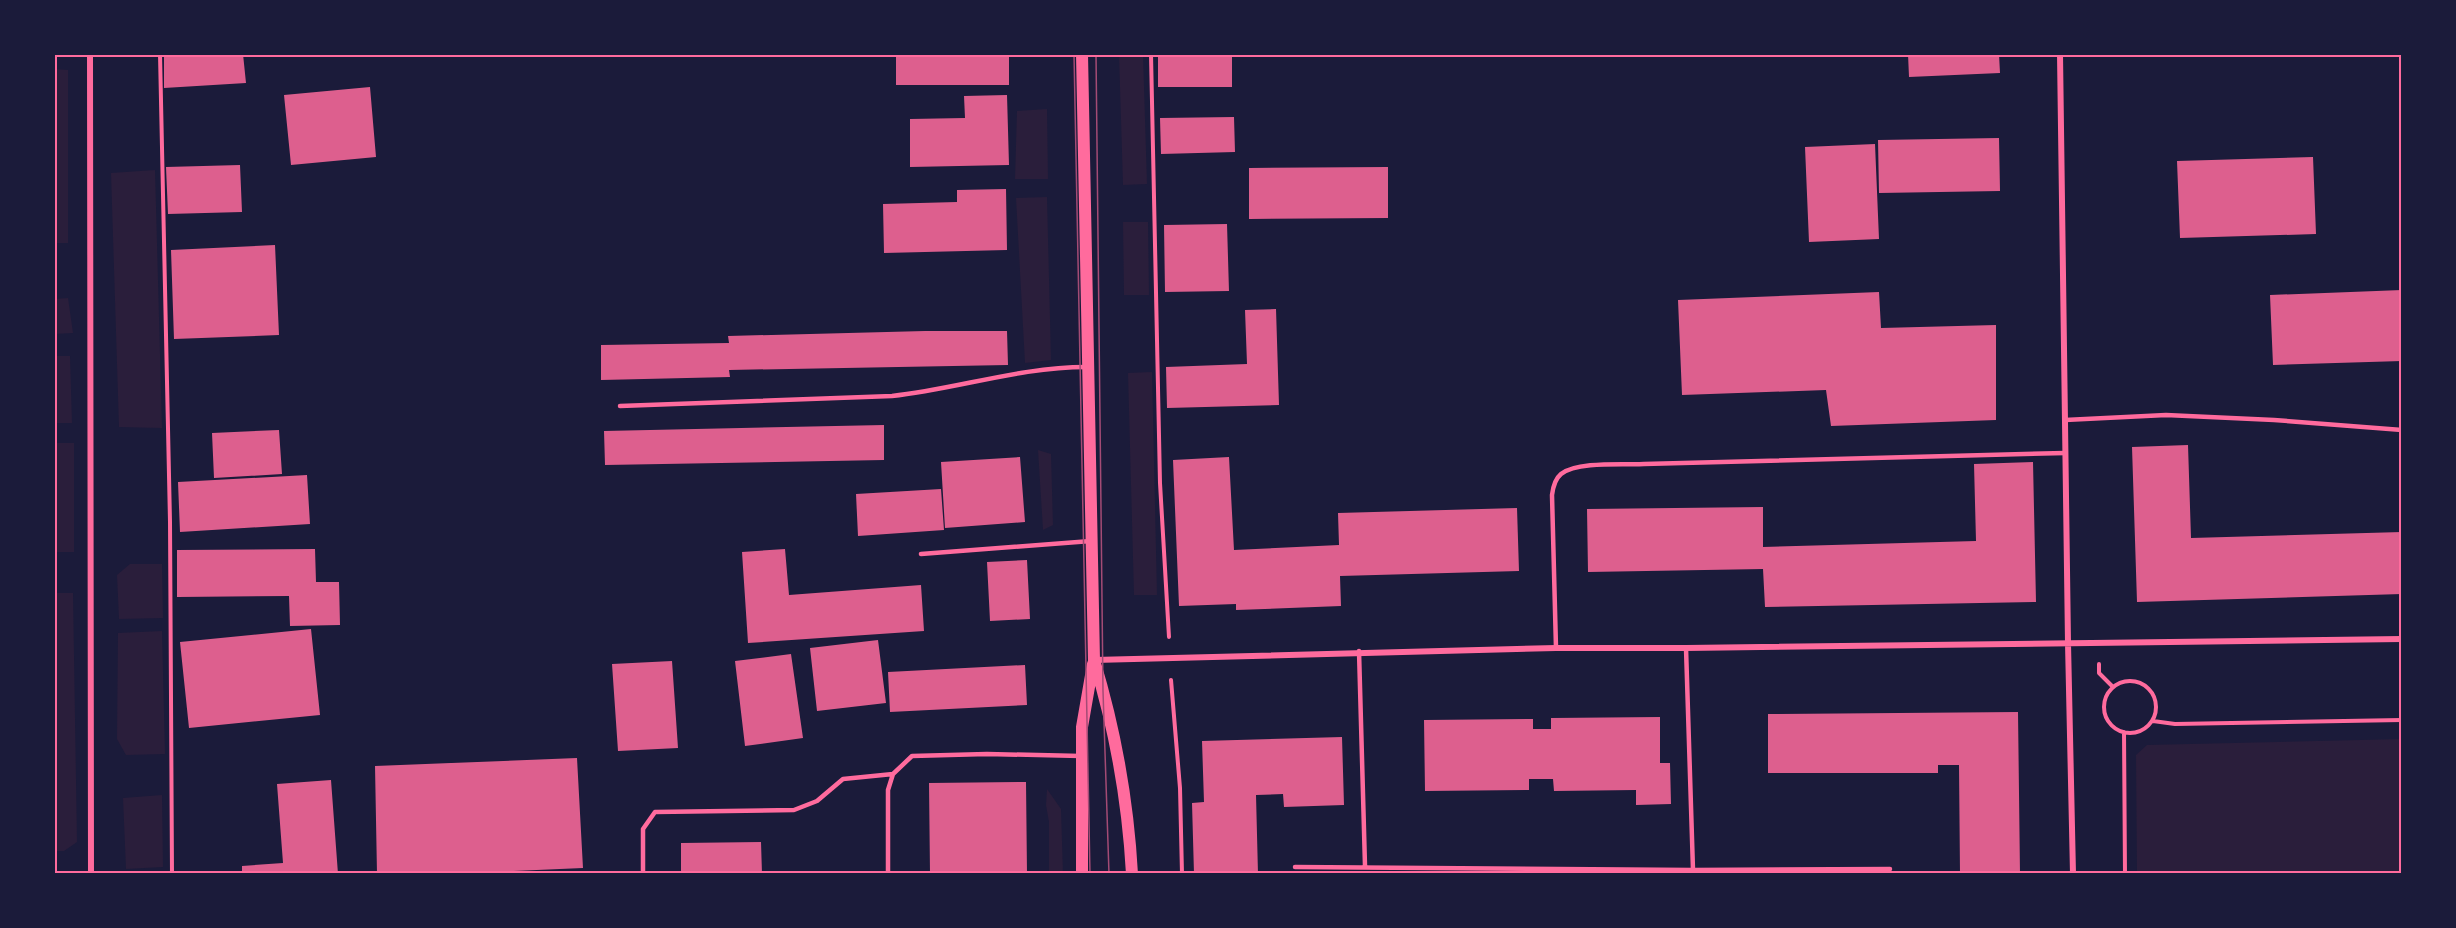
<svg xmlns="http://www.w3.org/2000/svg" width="2456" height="928" viewBox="0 0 2456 928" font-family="'Golos Text',sans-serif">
  <rect width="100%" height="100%" fill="#1b1b3a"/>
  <path fill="#2a1e3b" d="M1119,54h24l4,130 -24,1z
    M54,69l14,1v173h-14z
    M1047,109l1,70h-33l2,-68z
    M155,170l7,258 -43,-1 -8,-254z
    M1047,197l4,163 -26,3 -9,-165z
    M1123,222h25l1,73h-25z
    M68,298l5,35 -19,1v-35z
    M54,356h16l2,67h-18z
    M1152,372l5,223h-23l-6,-222z
    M54,443h20v109h-20z
    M1038,450l13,4 2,71 -10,5z
    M130,564h32l1,54 -44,1 -2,-44z
    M54,593h19l4,249 -13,9h-10z
    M162,631l3,123 -39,1 -9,-16 1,-106z
    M2402,739v135h-265l-1,-119 11,-10z
    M1047,789l14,20 2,65h-14v-52l-3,-17z
    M162,795l1,72 -37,2 -3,-71z"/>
  <path fill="#dd5f8e" d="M164,54h79l3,29 -82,5z
    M896,54h113v31h-113z
    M1158,54h74v33h-74z
    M1908,54h91l1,19 -91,4z
    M370,87l6,70 -85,8 -7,-70z
    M1007,95l2,70 -99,2v-48l55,-1 -1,-22z
    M1234,117l1,35 -74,2 -1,-36z
    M1999,138l1,53 -121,2 -1,-53z
    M1875,144l4,95 -70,3 -4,-95z
    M2313,157l3,77 -136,4 -3,-77z
    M240,165l2,47 -74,2 -2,-47z
    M1388,167v51l-139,1v-51z
    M1006,189l1,61 -123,3 -1,-49 74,-2v-12z
    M1227,224l2,67 -64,1 -1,-67z
    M275,245l4,90 -105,4 -3,-89z
    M2402,290v71l-129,4 -3,-70z
    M1879,292l2,36 115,-3v95l-165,6 -5,-36 -144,5 -4,-95z
    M1276,309l3,96 -112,3 -1,-41 81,-3 -2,-54z
    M925,331h82l1,34 -279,5 1,7 -129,3v-35l128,-2 -1,-7z
    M884,425v35l-279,5 -1,-34z
    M279,430l3,44 -68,4 -2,-45z
    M2188,445l3,93 211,-6v62l-265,8 -5,-155z
    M1020,457l5,65 -80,6 -4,-66z
    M1229,457l5,93 105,-5 -1,-32 179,-5 2,63 -179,5 1,30 -105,4v-6l-57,2 -6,-146z
    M2033,462l3,140 -271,5 -2,-38 -175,3 -1,-63 176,-2v40l213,-6 -2,-77z
    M307,475l3,49 -130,8 -2,-50z
    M941,489l3,41 -86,6 -2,-42z
    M315,549l1,33h23l1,43 -50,1 -1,-30 -112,1v-47z
    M785,549l4,46 132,-10 3,46 -176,12 -6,-91z
    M1027,560l3,59 -40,2 -3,-59z
    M311,629l9,86 -131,13 -9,-86z
    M878,640l8,63 -69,8 -7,-63z
    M791,654l12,84 -58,8 -10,-85z
    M672,661l6,87 -60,3 -6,-87z
    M1025,665l2,40 -137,7 -2,-40z
    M2018,712l2,162h-60l-1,-109h-21v8h-170v-59z
    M1660,717v46h10l1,41 -35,1v-15l-82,1 -1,-12h-24v11l-104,1 -1,-71 109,-1v10h18v-11z
    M1342,737l2,68 -60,2 -1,-13 -27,1 2,79h-64l-2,-71 12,-1 -2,-61z
    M577,758l6,110 -143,6h-63l-2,-108z
    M331,780l7,94h-96v-8l41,-3 -6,-79z
    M1026,782l1,92h-97l-1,-91z
    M761,842l1,32h-81v-31z"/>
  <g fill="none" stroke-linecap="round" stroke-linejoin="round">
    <path stroke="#ff6b9d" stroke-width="4" d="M160,54l10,468 2,352
      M1151,54l9,429 9,154
      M2099,664v9l14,14
      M1171,680l9,108 2,86
      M2104 707a26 26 0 1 1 52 0a26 26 0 1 1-52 0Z
      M2153,721l22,3 227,-4
      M2124,732l1,142"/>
    <path stroke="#ff6b9d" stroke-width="4.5" d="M620,406l272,-10c65,-7 128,-29 194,-29
      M2065,420l101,-5 108,5 128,10
      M921,554l170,-13
      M1556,648l-4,-153c1,-8 3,-16 9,-21 16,-13 63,-9 83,-10l421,-11
      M1686,648l7,222
      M1359,651l6,215
      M1295,867l398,3 197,-1
      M643,874v-45l12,-17 139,-2 23,-9 26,-22 50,-5
      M888,874v-84l5,-16 19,-18 75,-2 94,2"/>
    <path stroke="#ff6b9d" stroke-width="6" d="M90,54l1,820
      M2060,54l8,589 5,231
      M1094,660l462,-12h130l716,-9"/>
    <path stroke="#ff6b9d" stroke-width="12" d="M1082,54l12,606c21,69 34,142 38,214
      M1082,874v-147l11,-63"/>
    <path stroke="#a44b75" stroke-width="1.5" d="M1074,54l16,820
      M1096,54l7,637 6,183"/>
  </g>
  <rect width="2456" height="928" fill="none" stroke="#1b1b3a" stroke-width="111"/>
  <rect x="56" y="56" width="2344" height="816" fill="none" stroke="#ff6b9d" stroke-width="2"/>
</svg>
